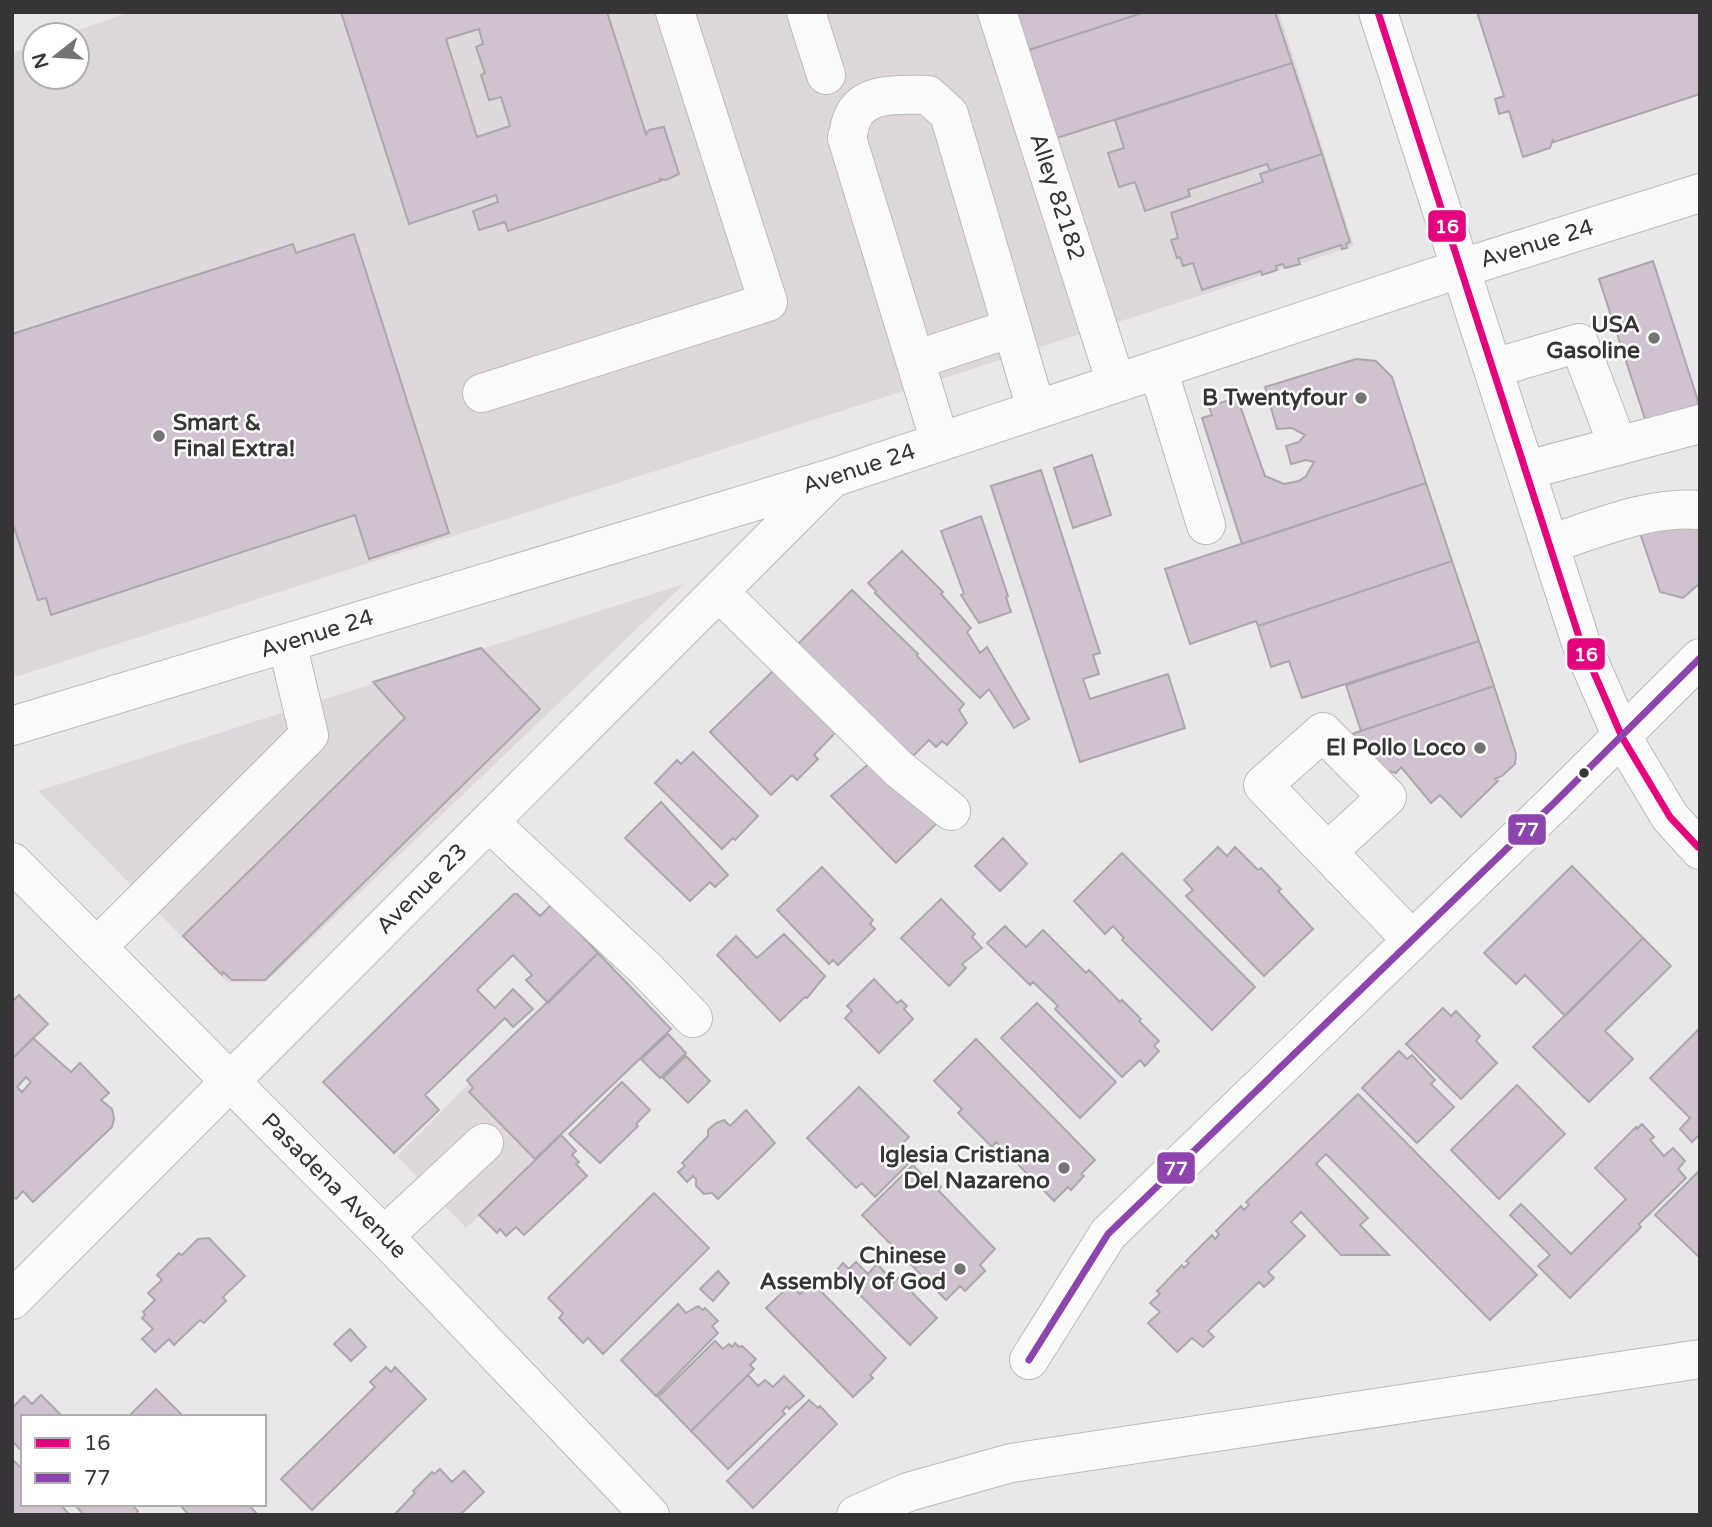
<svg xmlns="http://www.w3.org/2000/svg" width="1712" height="1527" viewBox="0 0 1712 1527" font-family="'Varela Round',sans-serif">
  <rect width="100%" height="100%" fill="#eae7ea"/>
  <path fill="#ded8dd" d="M130,12h1149l75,234 -1342,432v-625l23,-8v32h42v-42h-13z
    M684,584l-418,398 -38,1 -190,-192z
    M598,953l73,76 -205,199 -69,-72z"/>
  <path fill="#d0c2d1" stroke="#aba8ab" stroke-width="2" fill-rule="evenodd" d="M341,12h266l39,122 3,-4 15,-3 15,47 -13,6 -6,-1 1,2 -153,50 -3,-9 -26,8 -6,-19 25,-9 -2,-7 -87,29zM479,29l4,15 -7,3 9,26 -4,2 8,25 12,-3 9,29 -33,11 -31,-98z
    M1011,12h134l-116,38z
    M1145,12h130l17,51 -235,75 -28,-88z
    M1477,12h223v82l-146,48 -1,-2 -3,8 -27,9 -14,-46 -10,3 -4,-15 9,-3z
    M1292,63l30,91 -52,17 -3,-7 -79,26 2,6 -45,15 -10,-29 -16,5 -11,-34 16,-5 -9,-28z
    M1322,154l28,88 -4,2 1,4 -5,1 -1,-4 -43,14 2,5 -15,4 -2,-4 -7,2 1,4 -15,5 -1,-4 -59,19 -9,-27 -10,3 -3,-9 -3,1 -6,-18 7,-2 -7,-25 92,-31 -3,-8z
    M354,234l95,299 -80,26 -14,-44 -304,100 -5,-17 -8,2 -26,-79v-187l281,-90 3,9z
    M1653,261l47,146 -53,18 -48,-146z
    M1356,359l20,2 16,16 34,106 -184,61 -40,-126 10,-3 -3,-8 28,-10 28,79 19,8 15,-3 7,-5 8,-14 -8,-2 -15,4 -5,-18 13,-4 6,-7 -13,-7 -15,1 -12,-42z
    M1092,455l19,60 -38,13 -19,-60z
    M1041,470l59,183 -7,2 6,19 -16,5 7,20 78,-25 17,54 -105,34 -89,-276z
    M1426,483l26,78 -194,65 -2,-5 -66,23 -25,-75z
    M981,516l27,80 -2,1 5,15 -32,11 -18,-28 3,-1 -23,-63z
    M1700,523v60l-17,15 -23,-6 -21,-62z
    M902,551l41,41 -2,2 30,34 -4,4 13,21 7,-6 42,72 -15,9 -25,-39 -9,9 -105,-105 1,-2 -8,-8z
    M1452,561l27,80 -177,57 -13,-37 -18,6 -13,-41z
    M852,590l66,64 -1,2 47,48 -5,6 8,13 -20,22 -5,-4 -6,6 -7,-7 -21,21 -115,-112z
    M1479,641l15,45 -133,45 -15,-46z
    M481,648l59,61 -275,271h-33l-9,-8 -1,3 -39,-39 222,-218 -32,-36z
    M773,671l62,62 -21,22 4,4 -21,21 -5,-5 -21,20 -61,-63z
    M1494,686l22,68 -1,10 -13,12 -7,3 3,2 -37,36 -21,-22 -9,8 -30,-36 -5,6 -20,-6 -2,-11 -8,2 -11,-13 -3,-11z
    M693,752l65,64 -23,24 -2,-2 -11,11 -67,-66 22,-23 4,4z
    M872,761l65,62 -41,40 -65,-67z
    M661,802l67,73 -13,12 -5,-5 -20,19 -65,-63z
    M1003,838l24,26 -27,27 -25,-25z
    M1218,847l9,9 8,-9 23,23 3,-2 20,21 -3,2 35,38 -49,47 -78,-80 7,-6 -9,-10z
    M1122,853l133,134 -43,43 -90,-90 2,-2 -11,-12 -8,8 -31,-33z
    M1572,866l71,72 -78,78 -40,-41 -9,9 -32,-31z
    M822,867l51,53 -3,4 5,5 -37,36 -5,-5 -4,4 -52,-54z
    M514,894h3l23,22 12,-12 46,49 -50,50 -22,-23 6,-5 -19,-20 -36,35 18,18 18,-19 20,20 -20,18 -8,-9 -80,77 14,15 -45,43 -71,-71z
    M941,899l34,35 -3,3 10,11 -20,16 4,4 -17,18 -48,-48z
    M1005,926l21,21 17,-17 43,43 3,-3 31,32 2,-2 19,19 -2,2 20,20 -5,5 5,5 -14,15 -5,-6 -18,17 -67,-68 3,-3 -25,-24 -3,3 -43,-42z
    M784,934l41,42 -18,22 -2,-1 -25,24 -63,-66 19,-19 21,22z
    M1643,938l28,28 -66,65 28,28 -44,43 -56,-55z
    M598,953l73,76 -136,130 -66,-67 4,-4 -6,-8z
    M874,979l23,24 4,-3 6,6 -3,3 9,10 -34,34 -34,-35 7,-7 -5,-5z
    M19,995l29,29 -36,35v-57z
    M1037,1003l79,79 -36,36 -79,-80z
    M1443,1008l8,8 5,-5 24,25 -4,5 21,22 -36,36 -55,-55z
    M1700,1028v106l-8,8 -12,-13 10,-11 -40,-40z
    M668,1034l18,19 -26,25 -19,-19z
    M33,1038l38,34 9,-9 29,30 -8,7 11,9 2,10 -2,8 -79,75 -10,-11 -7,8 -4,-3v-137zM26,1077l5,5 -9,10 -5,-5z
    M976,1039l119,121 -14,14 3,2 -13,14 -3,-3 -14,14 -58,-59 -4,5 -34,-34 4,-4 -28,-28z
    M1399,1051l8,8 5,-4 23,25 -4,4 23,23 -37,36 -55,-55z
    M686,1056l24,25 -22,22 -25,-25z
    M622,1082l28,28 -14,14 2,2 -38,37 -31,-29z
    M1517,1085l48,49 -66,65 -48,-49z
    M859,1087l50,50 -11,11 12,14 -35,35 -13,-14 -6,5 -49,-50z
    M1358,1094l179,181 -47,45 -164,-166 -10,10 52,54 -8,7 29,30h-48l-40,-43 -10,10 14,14 -37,36 6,6 -10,9 -5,-5 -51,49 6,6 -11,10 -11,-9 -15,14 -29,-29 12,-11 -10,-9 10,-9 -3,-3 25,-26 2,3 5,-5 -3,-2 26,-26 3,4 4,-5 -3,-3 25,-25 3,4 5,-5 -3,-3z
    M746,1110l29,33 -57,56 -6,-6 -8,1 -8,-8v-7l-3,-3 -6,6 -9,-10 7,-6 -3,-3 26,-27v-6l8,-7 8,-3 6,6z
    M1642,1124l12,13 -4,3 14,16 9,-8 12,13 -7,8 8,9 -47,46 2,3 -71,71 -32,-32 12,-11 -40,-40 11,-11 50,50 55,-55 -31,-31 41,-41 1,2z
    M561,1135l15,16 -4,4 7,7 -3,2 11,12 -63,59 -8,-8 -10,9 -6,-7 -3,4 -18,-18z
    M913,1165l15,16 4,-4 9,10 -3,3 57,59 -15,16 5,6 -20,20 -5,-5 -14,14 -84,-85z
    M1700,1170v88l-45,-43z
    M654,1193l55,55 -106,106 -15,-16 -5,5 -24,-25 4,-5 -15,-15z
    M209,1238l36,38 -22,21 3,4 -22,22 -4,-3 -26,25 -5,-6 -14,13 -13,-13 11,-10 -11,-11 3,-3 -2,-3 12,-12 -7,-7 14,-13 -5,-5 22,-22 3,2 16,-16z
    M856,1262l12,12 9,-10 17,18 4,-4 39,40 -27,27 -74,-74 7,-8 6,6z
    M718,1271l11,12 -16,18 -13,-12z
    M812,1282l74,76 -16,17 3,3 -20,19 -87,-89 24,-23 10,9z
    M678,1304l8,9 12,-7 5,4 2,-2 13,13 -6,5 6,7 -62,63 -35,-36z
    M350,1329l16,18 -15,14 -17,-17z
    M715,1341l8,8 6,-5 3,3 3,-4 4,4 3,-1 14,13 -6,6 4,4 -63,62 -33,-34z
    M386,1367l5,5 4,-5 31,32 -114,111 -31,-31 94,-92 -5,-5z
    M748,1375l10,11 7,-6 8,7 11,-11 20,20 -15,13 -2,-3 -5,5 3,3 -57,55 -37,-38z
    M156,1389l28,28h-56z
    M41,1395l22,22h-40v35l-11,-11v-33l12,-12 8,8z
    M809,1400l9,8 2,-2 17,18 -84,84 -26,-27z
    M14,1461l6,6 3,-1v38h37l10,11h-58v-52z
    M440,1469l12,13 12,-11 20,21 -24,23h-66l21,-22 -2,-2 19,-19 2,2z
    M74,1504h57l7,7 -3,4h-51z
    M179,1504h69l10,11h-69z"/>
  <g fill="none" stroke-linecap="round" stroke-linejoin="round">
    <defs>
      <path id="minor" d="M806,12l20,63
        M997,12l119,371
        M915,360l97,-32
        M1494,368l85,-25 39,103
        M1158,369l48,156
        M482,393l286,-91 -93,-290
        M940,442l-93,-304c2,-7 3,-15 6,-21 12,-27 52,-22 75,-22l21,19 87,295
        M1527,470l173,-46
        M1550,544c49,-16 98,-38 150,-34
        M719,592l180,177 52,42
        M12,726l820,-248 630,-210 238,-75
        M489,822l157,147 47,49
        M1327,852l60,-55 -64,-65 -60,53 149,155
        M97,947l212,-212 -22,-92
        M384,1236l100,-93
        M12,1300l816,-818
        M1029,1360l79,-126 445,-430 147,-146"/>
      <path id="major" d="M1378,12l203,631 41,94 48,80 30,33
        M12,862l372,374 266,279
        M856,1515l52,-23 103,-29 689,-104"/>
    </defs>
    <use href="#minor" stroke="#bcbabc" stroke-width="40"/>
    <use href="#major" stroke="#bcbabc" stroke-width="40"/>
    <use href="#minor" stroke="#fcfbfc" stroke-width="38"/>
    <use href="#major" stroke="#fcfbfc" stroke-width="38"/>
    <defs>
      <path id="bus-1" d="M1378,12l203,631 41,94 48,80 28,30"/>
      <path id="bus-2" d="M1029,1360l79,-126 445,-430 147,-146"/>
    </defs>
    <use href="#bus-1" stroke="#fff" stroke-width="12"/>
    <use href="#bus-2" stroke="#fff" stroke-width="12"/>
    <use href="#bus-1" stroke="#e5007d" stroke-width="7"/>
    <use href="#bus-2" stroke="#8e44ad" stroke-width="7"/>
  </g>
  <g fill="#757375" stroke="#fff" stroke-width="2.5">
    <circle cx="1654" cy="338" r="7"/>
    <circle cx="1361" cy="398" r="7"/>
    <circle cx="159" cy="436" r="7"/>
    <circle cx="1480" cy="748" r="7"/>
    <circle cx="1064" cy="1168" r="7"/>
    <circle cx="960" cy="1269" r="7"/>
  </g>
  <circle fill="#363436" stroke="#fff" stroke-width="2.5" cx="1584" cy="773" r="6"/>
  <g text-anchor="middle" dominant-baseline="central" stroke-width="5" stroke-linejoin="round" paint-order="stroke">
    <g font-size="23" fill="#363436" stroke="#fff">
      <text transform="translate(1057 197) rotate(72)">Alley 82182</text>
      <text transform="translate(1537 244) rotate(-17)">Avenue 24</text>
      <text transform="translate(859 469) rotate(-18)">Avenue 24</text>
      <text transform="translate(317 634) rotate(-17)">Avenue 24</text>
      <text transform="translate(422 889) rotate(-45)">Avenue 23</text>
      <text transform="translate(334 1186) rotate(45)">Pasadena Avenue</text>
    </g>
    <g font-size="23" font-weight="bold" fill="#363436" stroke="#fff" text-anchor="end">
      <text x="1640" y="325">USA<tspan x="1640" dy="26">Gasoline</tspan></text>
      <text x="1347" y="398">B Twentyfour</text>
      <text x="173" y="423" text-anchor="start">Smart &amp;<tspan x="173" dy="26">Final Extra!</tspan></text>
      <text x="1466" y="748">El Pollo Loco</text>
      <text x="1050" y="1155">Iglesia Cristiana<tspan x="1050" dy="26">Del Nazareno</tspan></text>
      <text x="946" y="1256">Chinese<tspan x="946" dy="26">Assembly of God</tspan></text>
    </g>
  </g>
  <g stroke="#fff" stroke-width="2.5">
    <rect x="1427" y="209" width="40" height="34" rx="7" fill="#e5007d"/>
    <rect x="1566" y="637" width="40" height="34" rx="7" fill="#e5007d"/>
    <rect x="1507" y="813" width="40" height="33" rx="7" fill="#8e44ad"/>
    <rect x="1156" y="1151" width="40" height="34" rx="7" fill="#8e44ad"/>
  </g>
  <g font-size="19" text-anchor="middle" font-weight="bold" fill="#fff">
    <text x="1447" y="233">16</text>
    <text x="1586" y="661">16</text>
    <text x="1527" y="836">77</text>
    <text x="1176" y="1175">77</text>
  </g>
  <rect width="1712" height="1527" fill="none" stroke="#363436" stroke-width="28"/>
  <rect x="21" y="1415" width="245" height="91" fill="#ffffff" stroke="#afaeaf" stroke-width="2"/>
  <rect x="35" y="1438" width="35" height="10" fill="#e5007d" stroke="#afaeaf" stroke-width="2"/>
  <text x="84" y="1450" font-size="21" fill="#363436">16</text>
  <rect x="35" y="1473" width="35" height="10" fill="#8e44ad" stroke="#afaeaf" stroke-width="2"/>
  <text x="84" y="1485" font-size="21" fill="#363436">77</text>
  <g transform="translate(56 56) rotate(253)"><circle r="33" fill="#ffffff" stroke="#afaeaf" stroke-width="2"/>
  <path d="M0-5L12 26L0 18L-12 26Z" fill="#757375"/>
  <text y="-10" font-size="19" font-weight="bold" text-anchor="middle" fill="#363436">N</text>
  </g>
</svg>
